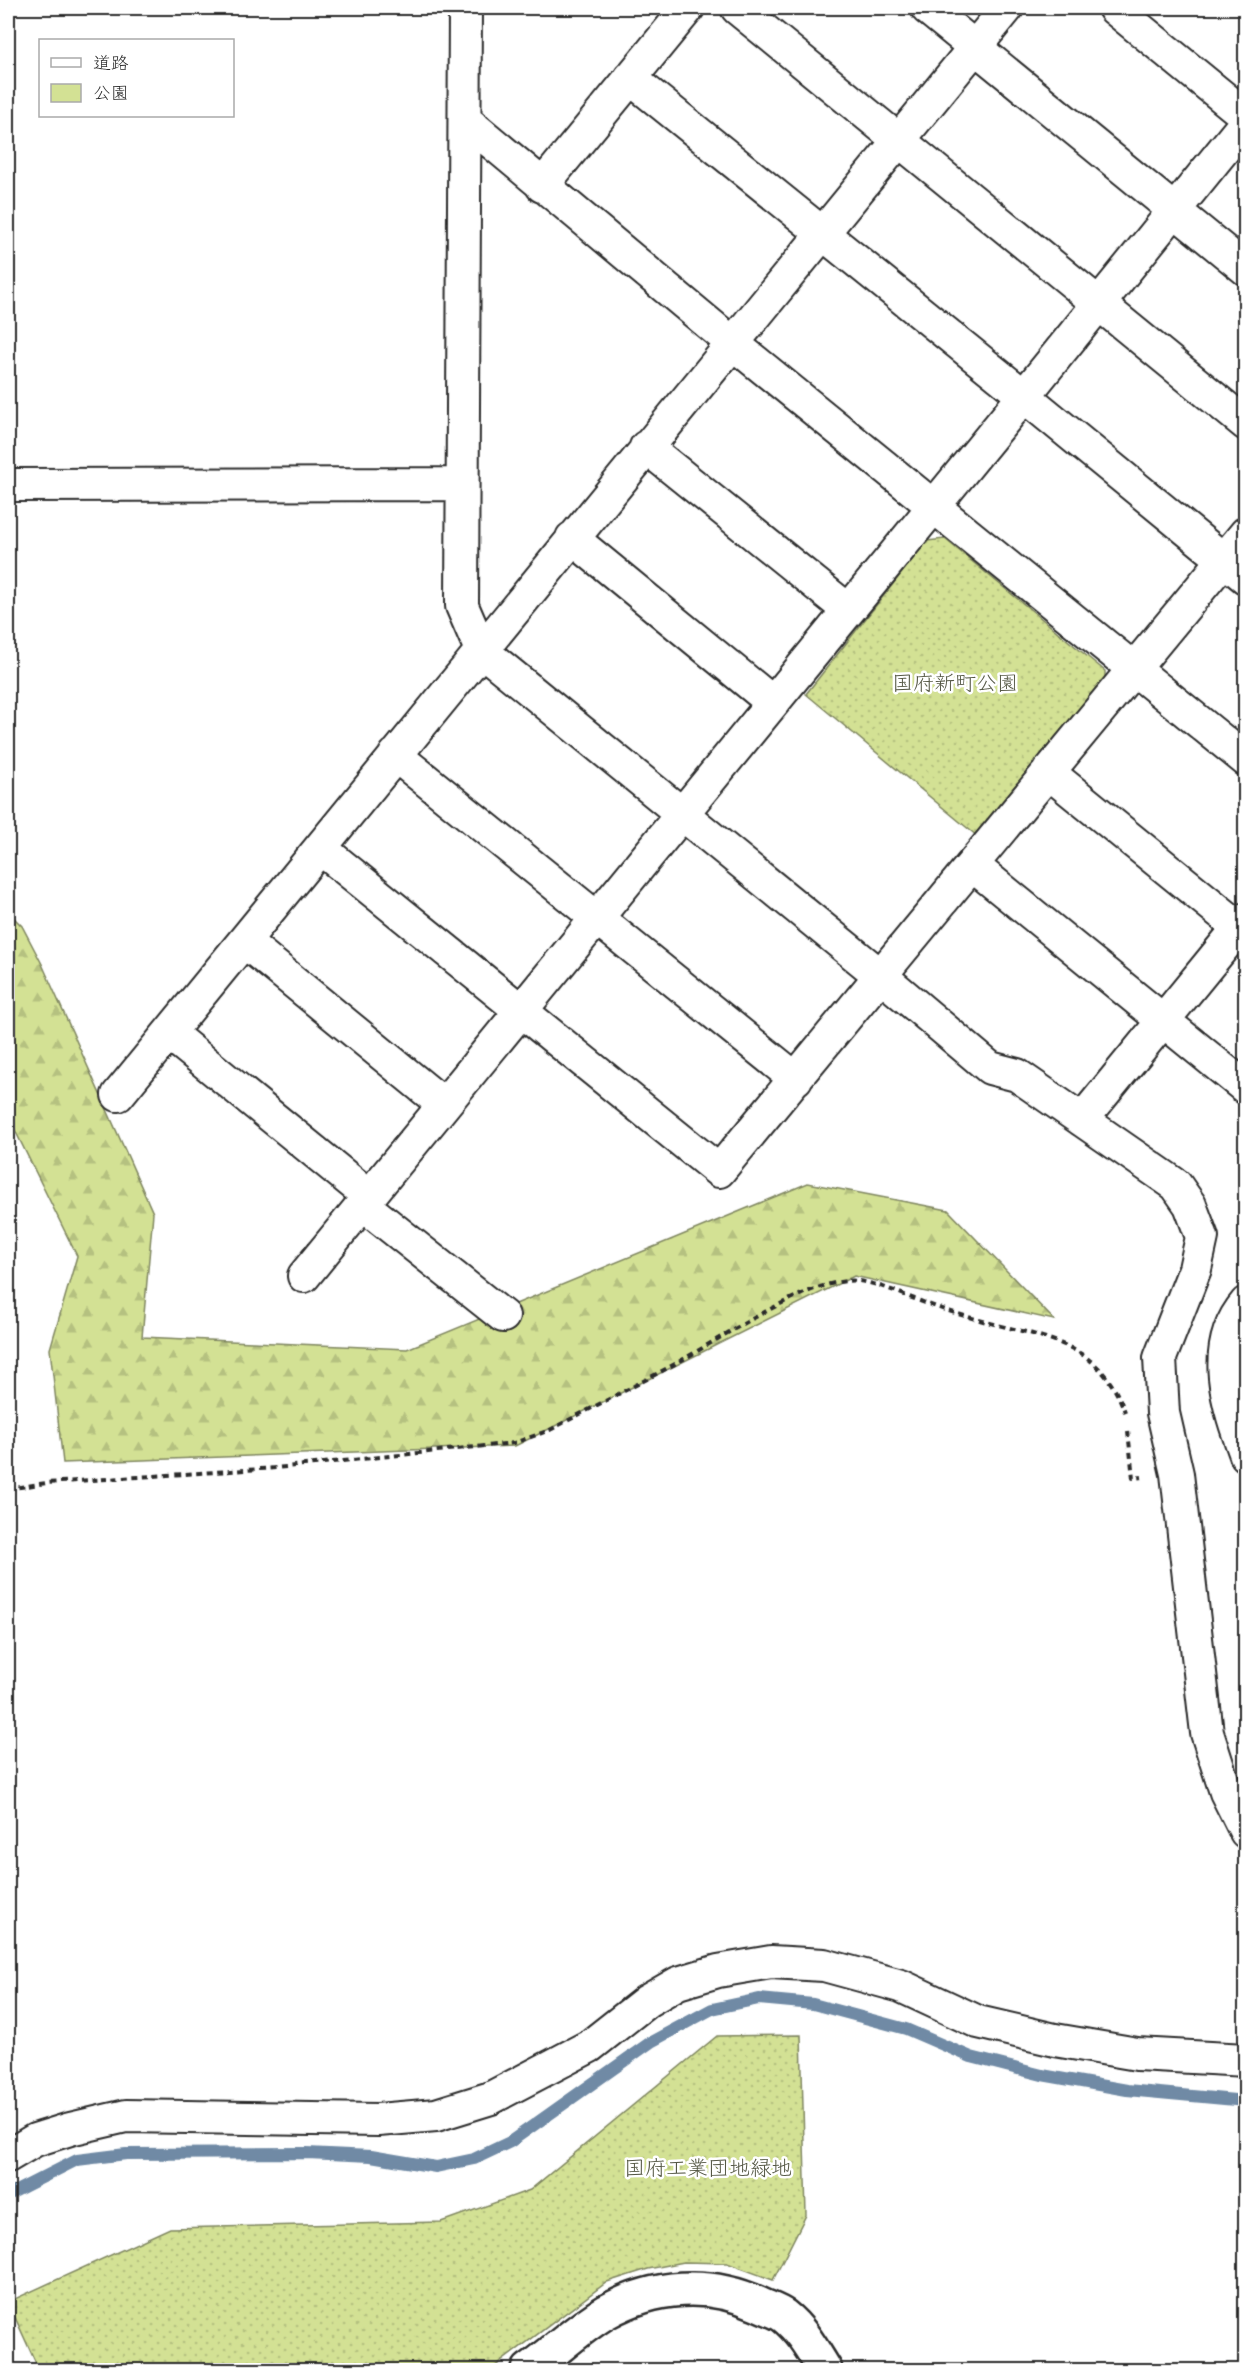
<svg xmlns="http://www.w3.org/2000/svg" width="1253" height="2378" viewBox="0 0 1253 2378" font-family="Delius,'Klee One',sans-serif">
  <defs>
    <pattern id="green-dots" width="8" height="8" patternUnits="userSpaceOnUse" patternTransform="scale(1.5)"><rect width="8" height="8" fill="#d3e194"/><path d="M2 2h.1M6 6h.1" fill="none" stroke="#b5c180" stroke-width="1.8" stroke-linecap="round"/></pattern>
    <pattern id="forest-firs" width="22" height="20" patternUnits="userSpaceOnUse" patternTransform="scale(1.5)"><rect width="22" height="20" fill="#d3e194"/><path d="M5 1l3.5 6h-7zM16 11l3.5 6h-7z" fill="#b5c180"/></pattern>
  </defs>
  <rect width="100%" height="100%" fill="#fff"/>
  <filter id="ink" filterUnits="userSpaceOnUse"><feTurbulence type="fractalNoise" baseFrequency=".0167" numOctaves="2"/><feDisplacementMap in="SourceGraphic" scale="12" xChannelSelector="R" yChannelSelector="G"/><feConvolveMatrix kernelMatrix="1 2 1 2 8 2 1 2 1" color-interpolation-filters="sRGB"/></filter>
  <g filter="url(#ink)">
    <path fill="url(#green-dots)" stroke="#7f8660" stroke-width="1.5" d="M945,539l160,132v18l-128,147 -171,-142 121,-153z
      M801,2035l5,180 -33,65 -46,-17 -43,-1 -36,7 -41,13 -117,88h-451l-31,-68 162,-74 271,-6 89,-32 187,-154z"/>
    <path fill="url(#forest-firs)" stroke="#7f8660" stroke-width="1.5" d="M8,912l14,14 20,38 111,249 -11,124 265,12 401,-166 140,27 106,110 -200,-44 -339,170 -452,17 -13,-114 27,-93 -69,-140z"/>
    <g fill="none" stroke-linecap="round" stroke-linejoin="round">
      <path stroke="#6f8aa5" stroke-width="12" d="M8,2195l69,-35 49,-6 181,-1 64,3 65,11 38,-8 36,-17 141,-100 61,-33 47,-10 54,5 93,25 65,28 71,18 85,15 119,11"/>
      <defs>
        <path id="street" d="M465,8l-3,598 19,44 400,326 109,92 27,7 159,110 14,20 12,32 -7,32 -35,89 3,55 14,61 30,259 19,59 20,40
          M737,8l509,416
          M927,8l319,261
          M1114,8l132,108
          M630,78l394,318 222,182
          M465,120l266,222 515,418
          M542,186l146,-178
          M646,447l202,163
          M8,485l453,-1
          M572,538l200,164
          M395,755l401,324
          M1048,772l198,161
          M320,848l399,323 527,-638
          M972,865l274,223
          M244,941l199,163
          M169,1033l200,163
          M118,1095l889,-1087
          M1082,1120l164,-201
          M362,1204l141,112
          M304,1276l720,-880 222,-274
          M1246,1303c-38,45 -18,103 0,152
          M8,2156l27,-16 35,-11 56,-13 252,4 58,-5 55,-17 99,-52 57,-45 31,-18 40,-12 53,-9 53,3 77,21 77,36 77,18 82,14 109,6"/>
        <path id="secondary" d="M529,2370c25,-18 50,-42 77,-58 48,-27 103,-31 153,-8 8,4 18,7 25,12 18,14 29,35 41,54"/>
      </defs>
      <use href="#street" stroke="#2b2b2b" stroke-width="36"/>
      <use href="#secondary" stroke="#2b2b2b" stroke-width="38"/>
      <path stroke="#2b2b2b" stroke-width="4" stroke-dasharray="6 4.5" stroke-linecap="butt" d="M1128,1431l5,47 9,-1
        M8,1489l38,-6 230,-15 238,-25 36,-13c41,-22 83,-43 125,-66 42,-23 138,-89 184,-83 21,3 42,13 61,20 26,10 51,17 78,24 60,15 104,24 127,87"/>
      <use href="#street" stroke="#fff" stroke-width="32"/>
      <use href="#secondary" stroke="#fff" stroke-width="33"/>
    </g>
  </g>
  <g text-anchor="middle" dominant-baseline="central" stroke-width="5" stroke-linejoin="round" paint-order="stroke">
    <g font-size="21" fill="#555845" stroke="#fff">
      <text x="955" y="682">国府新町公園</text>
      <text x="708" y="2167">国府工業団地緑地</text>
    </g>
  </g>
  <rect width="1253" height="2378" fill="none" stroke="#fff" stroke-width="30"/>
  <rect x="15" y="15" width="1223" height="2348" fill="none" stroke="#2b2b2b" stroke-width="2" filter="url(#ink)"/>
  <rect x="39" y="39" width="195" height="78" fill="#ffffff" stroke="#aaaaaa" stroke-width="1.5"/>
  <rect x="51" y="58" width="30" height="9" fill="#ffffff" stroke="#aaaaaa" stroke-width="1.5"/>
  <text x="93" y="69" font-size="18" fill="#2b2b2b">道路</text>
  <rect x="51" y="84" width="30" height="18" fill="#d3e194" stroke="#aaaaaa" stroke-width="1.5"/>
  <text x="93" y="99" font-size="18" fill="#2b2b2b">公園</text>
</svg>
